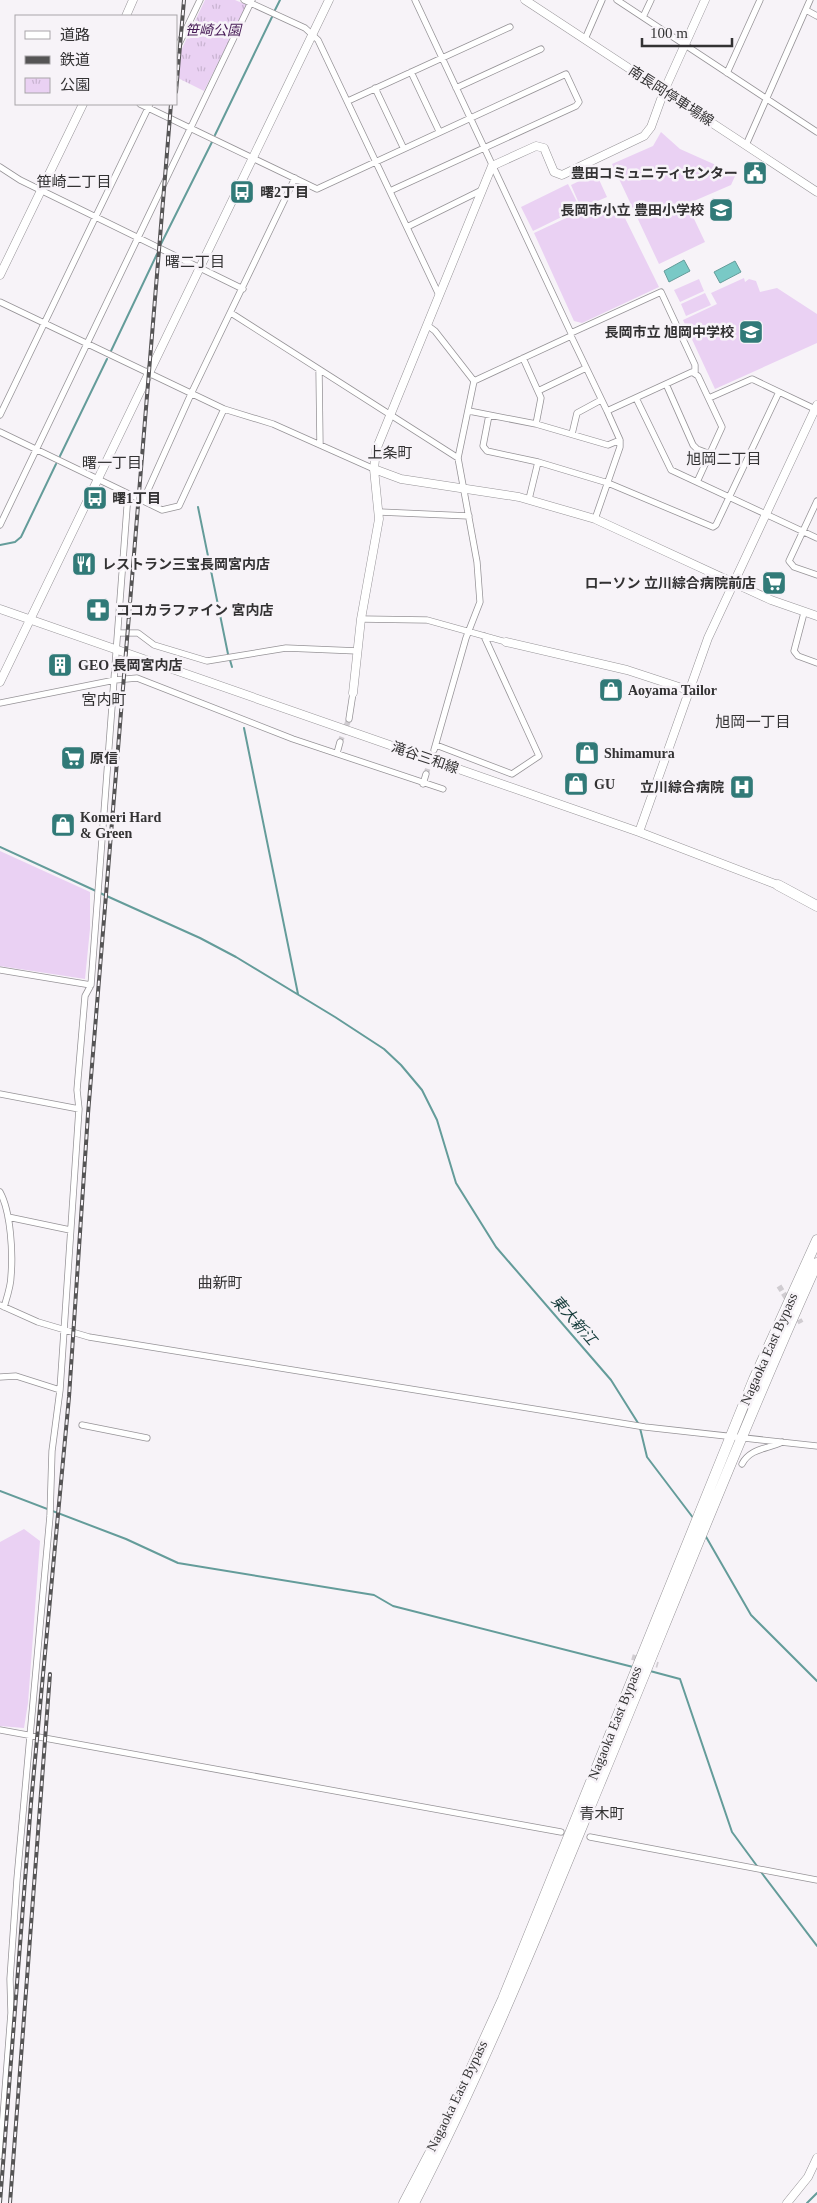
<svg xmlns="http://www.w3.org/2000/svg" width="817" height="2203" viewBox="0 0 817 2203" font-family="'Times New Roman','Noto Sans JP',serif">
  <defs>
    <pattern id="park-tufts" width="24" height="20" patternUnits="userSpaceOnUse" patternTransform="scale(1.25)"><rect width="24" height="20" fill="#ead1f3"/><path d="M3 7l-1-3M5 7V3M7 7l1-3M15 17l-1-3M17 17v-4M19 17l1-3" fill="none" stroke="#c9b4d1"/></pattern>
  </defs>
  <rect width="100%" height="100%" fill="#f7f3f8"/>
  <path fill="#ead1f3" d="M661,132l19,17 56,25 -5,11 -44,19 18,38 -46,22 -47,-100 41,-18z
    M596,173l11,24 -26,11 -10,-23z
    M568,184l12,24 -47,23 -12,-24z
    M605,205l16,5 38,77 -77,36 -8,-2 -40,-88 45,-21z
    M744,278l1,4 4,-3 7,2 4,11 17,-4 40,26v29l-102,46 -32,-69 34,-16 -6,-11z
    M699,279l5,12 -24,11 -6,-12z
    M705,293l6,12 -25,11 -5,-12z
    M0,851l90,41v37l-5,50 -85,-13z
    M24,1529l16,12 -12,162 -4,25 -24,-2v-184z"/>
  <path fill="url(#park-tufts)" d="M205,0h30l12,5 -43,86 -28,-14v-16z"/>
  <path fill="#79c9c6" stroke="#649c9a" d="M684,260l6,11 -21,11 -5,-11z
    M735,261l6,11 -21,11 -6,-11z"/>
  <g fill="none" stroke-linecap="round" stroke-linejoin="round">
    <path stroke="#649c9a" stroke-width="2" d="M275,10l5,-10
      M215,135l57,-118
      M161,244l51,-102
      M111,351l46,-97
      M60,456l47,-97
      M198,507l30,147
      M0,545l15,-3 6,-5 35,-73
      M230,660l2,7
      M244,728l54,266
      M0,847l96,44
      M100,893l100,45 36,19 99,60 49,32 17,16 21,25 15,30 19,63 40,64 115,133 27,43
      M640,1428l7,29 47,62
      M0,1491l126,48 52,24 196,32 19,11 240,61
      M705,1535l46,80 66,66
      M650,1671l30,8 52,153 25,34
      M761,1872l56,74
      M807,2203l10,-10"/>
    <path stroke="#d0ccd1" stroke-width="5.5" stroke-dasharray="5.5 3" stroke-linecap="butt" d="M340,742l9,-23
      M426,774l8,-24
      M779,1286l10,16
      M795,1312l6,11
      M632,1657l26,8"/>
    <defs>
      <path id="street" d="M244,0l61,28 13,12 121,255
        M415,0l156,333 90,-41 34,73v8
        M617,0l200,132
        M806,10l11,6
        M643,17l8,-17
        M585,39l17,-39
        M176,50l24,-50
        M411,72l28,59
        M727,73l33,-73
        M375,88l28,59
        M456,88l85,-39
        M348,101l162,-74
        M140,104l177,85 249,-115 13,28 -3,4 -186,85
        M746,145l64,-145
        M0,167l20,13 223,109
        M407,227l75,-37
        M0,302l224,107 49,15 101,45
        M231,313l227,145
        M427,325l8,6 39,50 -16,77 19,104 3,40 -14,36 -32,112
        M523,358l18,40 -5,26
        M319,370l1,75
        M474,381l97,-45 36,75
        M666,384l27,61 4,4 13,5
        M538,391l48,-23
        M636,398l35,72 146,68
        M709,398l43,-19 65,31
        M469,411l67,13 72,21 12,-5
        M0,415l150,-311
        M489,415l-6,31 4,5 51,11 70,21 105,44 3,-2 63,-133
        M0,432l162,78 17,-4 45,-97
        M572,434l5,-21 24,-13
        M529,499l9,-37
        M143,501l48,-107 104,-216
        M817,501l-28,60 5,6 23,8
        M380,512l89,4
        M595,519l25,-72v-7l-13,-29 85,-39 6,4 24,51 -25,55
        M0,525l252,-525
        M804,613l-10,38 4,5 19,7
        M361,619l66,1 79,22
        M118,633h20l16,12 53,16 79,-13 72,3
        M0,703l115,-23 22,-2 156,61 150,50
        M349,719l4,-26
        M436,745l76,29 27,-18 -55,-120
        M337,753l3,-11
        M423,784l3,-10
        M0,970l91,15
        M0,1094l79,15
        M0,1192c11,20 13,62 11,84 0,10 -4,21 -7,31
        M8,1217l62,13
        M0,1305l38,17 51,15 556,90 172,19
        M0,1377l16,-1 44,14
        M82,1425l65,13
        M742,1464c8,-16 26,-15 40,-22
        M0,1730l561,102
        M590,1837l227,43
        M0,2156l11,-143 -1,-34 7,-100 33,-363 2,-65 8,-61 19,-281 -2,-19 8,-94 6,-11 37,-491"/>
      <path id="secondary" d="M525,0l292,192
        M126,16l7,-16
        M0,275l83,-171
        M374,469l27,10 118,18 76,22 176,81 46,16
        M0,609l639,223 144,55
        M506,642l121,28 61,20
        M0,682l329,-682
        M353,693l8,-74 18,-100 -5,-50 2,-19 116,-284 44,-20 8,2 10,24 8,3 82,-39 7,-9 13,-36 41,-91
        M639,832l69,-194 109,-233
        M787,2203l21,-26 9,-19"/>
      <path id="highway" d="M778,885l39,21
        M404,2203l46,-88 53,-116 251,-620 63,-139
        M414,2203c71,-138 126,-275 185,-418 72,-174 141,-350 218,-522"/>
    </defs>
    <use href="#street" stroke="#969397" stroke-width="7"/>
    <use href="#secondary" stroke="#969397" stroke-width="9"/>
    <use href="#highway" stroke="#969397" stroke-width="11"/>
    <use href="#street" stroke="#fff" stroke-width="5.5"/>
    <use href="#secondary" stroke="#fff" stroke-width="8"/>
    <use href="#highway" stroke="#fff" stroke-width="10"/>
    <defs>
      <path id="rail" d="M176,92l8,-92
        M0,2203l31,-400 38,-406 19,-283 83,-1010
        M10,2203l40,-529"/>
    </defs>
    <use href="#rail" stroke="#555455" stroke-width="4"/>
    <use href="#rail" stroke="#f7f3f8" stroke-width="2" stroke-dasharray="5.5" stroke-linecap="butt"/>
  </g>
  <defs>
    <symbol id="civic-square" viewBox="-11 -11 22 22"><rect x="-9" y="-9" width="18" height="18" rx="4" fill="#317a78" stroke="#f7f3f8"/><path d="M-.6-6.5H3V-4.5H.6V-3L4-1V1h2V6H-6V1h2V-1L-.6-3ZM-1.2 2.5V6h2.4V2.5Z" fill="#fff"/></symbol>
    <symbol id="bus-square" viewBox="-11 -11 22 22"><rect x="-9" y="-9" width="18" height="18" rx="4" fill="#317a78" stroke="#f7f3f8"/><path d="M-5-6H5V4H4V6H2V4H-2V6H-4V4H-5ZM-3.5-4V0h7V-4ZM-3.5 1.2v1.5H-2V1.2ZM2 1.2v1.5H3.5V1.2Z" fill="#fff"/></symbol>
    <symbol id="school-square" viewBox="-11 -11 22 22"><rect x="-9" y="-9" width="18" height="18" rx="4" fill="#317a78" stroke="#f7f3f8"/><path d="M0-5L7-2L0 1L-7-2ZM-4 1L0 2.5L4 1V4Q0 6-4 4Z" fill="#fff"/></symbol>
    <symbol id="restaurant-square" viewBox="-11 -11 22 22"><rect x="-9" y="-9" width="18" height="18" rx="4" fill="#317a78" stroke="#f7f3f8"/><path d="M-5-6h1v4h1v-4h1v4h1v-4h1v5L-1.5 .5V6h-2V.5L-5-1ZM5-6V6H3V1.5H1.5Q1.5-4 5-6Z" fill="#fff"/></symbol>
    <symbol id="supermarket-square" viewBox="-11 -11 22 22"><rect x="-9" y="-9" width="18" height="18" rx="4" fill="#317a78" stroke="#f7f3f8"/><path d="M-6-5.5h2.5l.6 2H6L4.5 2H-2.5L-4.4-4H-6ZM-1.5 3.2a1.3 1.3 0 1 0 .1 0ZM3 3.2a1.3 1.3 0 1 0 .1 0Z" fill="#fff"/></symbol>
    <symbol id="pharmacy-square" viewBox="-11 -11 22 22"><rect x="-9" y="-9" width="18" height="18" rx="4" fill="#317a78" stroke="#f7f3f8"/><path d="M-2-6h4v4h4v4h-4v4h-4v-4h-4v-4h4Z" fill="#fff"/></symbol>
    <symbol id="building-square" viewBox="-11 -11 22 22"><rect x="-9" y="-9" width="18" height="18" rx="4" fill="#317a78" stroke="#f7f3f8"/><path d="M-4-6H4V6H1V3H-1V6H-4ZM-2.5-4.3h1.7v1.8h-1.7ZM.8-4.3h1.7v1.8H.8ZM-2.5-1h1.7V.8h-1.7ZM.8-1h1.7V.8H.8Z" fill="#fff"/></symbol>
    <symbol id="shop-square" viewBox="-11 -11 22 22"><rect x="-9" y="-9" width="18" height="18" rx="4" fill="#317a78" stroke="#f7f3f8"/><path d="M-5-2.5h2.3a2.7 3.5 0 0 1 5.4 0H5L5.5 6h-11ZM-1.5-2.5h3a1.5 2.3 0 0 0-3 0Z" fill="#fff"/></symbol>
    <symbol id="hospital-square" viewBox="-11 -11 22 22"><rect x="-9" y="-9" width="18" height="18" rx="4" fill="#317a78" stroke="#f7f3f8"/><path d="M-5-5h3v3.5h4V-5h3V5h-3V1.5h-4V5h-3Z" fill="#fff"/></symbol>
  </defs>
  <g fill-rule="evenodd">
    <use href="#civic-square" x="741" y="159" width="28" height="28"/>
    <use href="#bus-square" x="228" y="178" width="28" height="28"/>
    <use href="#school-square" x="707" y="196" width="28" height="28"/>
    <use href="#school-square" x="737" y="318" width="28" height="28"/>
    <use href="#bus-square" x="81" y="484" width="28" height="28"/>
    <use href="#restaurant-square" x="70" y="550" width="28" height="28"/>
    <use href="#supermarket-square" x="760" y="569" width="28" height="28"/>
    <use href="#pharmacy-square" x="84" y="596" width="28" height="28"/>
    <use href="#building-square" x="46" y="651" width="28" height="28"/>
    <use href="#shop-square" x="597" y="676" width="28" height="28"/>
    <use href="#shop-square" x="573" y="739" width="28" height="28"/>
    <use href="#supermarket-square" x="59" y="744" width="28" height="28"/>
    <use href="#shop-square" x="562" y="770" width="28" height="28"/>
    <use href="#hospital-square" x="728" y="773" width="28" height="28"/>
    <use href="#shop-square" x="49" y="811" width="28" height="28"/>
  </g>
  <g text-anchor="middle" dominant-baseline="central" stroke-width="5" stroke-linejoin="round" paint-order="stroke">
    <g font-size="14" font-style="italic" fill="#461a55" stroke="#f7f3f8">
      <text x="213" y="30">笹崎公園</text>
    </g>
    <g font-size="14" fill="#333233" stroke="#f7f3f8">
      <text transform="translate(671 96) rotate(33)">南長岡停車場線</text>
      <text transform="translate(425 758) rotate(19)">滝谷三和線</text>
      <text transform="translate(769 1349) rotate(-66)">Nagaoka East Bypass</text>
      <text transform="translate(615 1723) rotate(-68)">Nagaoka East Bypass</text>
      <text transform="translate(457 2096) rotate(-64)">Nagaoka East Bypass</text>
    </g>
    <g font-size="14" font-weight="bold" fill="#333233" stroke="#f7f3f8" text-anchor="start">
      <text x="738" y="173" text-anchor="end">豊田コミュニティセンター</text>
      <text x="260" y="192">曙2丁目</text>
      <text x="704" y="210" text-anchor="end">長岡市小立 豊田小学校</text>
      <text x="734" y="332" text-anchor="end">長岡市立 旭岡中学校</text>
      <text x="112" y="498">曙1丁目</text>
      <text x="102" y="564">レストラン三宝長岡宮内店</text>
      <text x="756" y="583" text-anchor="end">ローソン 立川綜合病院前店</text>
      <text x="116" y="610">ココカラファイン 宮内店</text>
      <text x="78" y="665">GEO 長岡宮内店</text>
      <text x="628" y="690">Aoyama Tailor</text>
      <text x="604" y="753">Shimamura</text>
      <text x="90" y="758">原信</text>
      <text x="594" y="784">GU</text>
      <text x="724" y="787" text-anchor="end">立川綜合病院</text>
      <text x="80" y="817">Komeri Hard<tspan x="80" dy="16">&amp; Green</tspan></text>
    </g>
    <g font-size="15" fill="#333233" stroke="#f7f3f8">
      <text x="74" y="182">笹崎二丁目</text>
      <text x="195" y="262">曙二丁目</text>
      <text x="390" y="453">上条町</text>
      <text x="724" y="459">旭岡二丁目</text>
      <text x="112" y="463">曙一丁目</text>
      <text x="104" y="700">宮内町</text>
      <text x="753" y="722">旭岡一丁目</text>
      <text x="220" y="1283">曲新町</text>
      <text x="602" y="1814">青木町</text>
    </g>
    <g font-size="15" font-style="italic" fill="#133a39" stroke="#f7f3f8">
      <text transform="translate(574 1320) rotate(49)">東大新江</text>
    </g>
  </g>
  <rect x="15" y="15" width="162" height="90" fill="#f7f3f8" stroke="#a9a6a9"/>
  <rect x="25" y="31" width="25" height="8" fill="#ffffff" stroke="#a9a6a9"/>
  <text x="60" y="40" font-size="15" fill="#333233">道路</text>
  <rect x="25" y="56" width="25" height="8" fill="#555455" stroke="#a9a6a9"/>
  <text x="60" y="65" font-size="15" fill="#333233">鉄道</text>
  <rect x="25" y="78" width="25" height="15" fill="url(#park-tufts)" stroke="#a9a6a9"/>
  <text x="60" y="90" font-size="15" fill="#333233">公園</text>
  <path d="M642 38v8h90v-8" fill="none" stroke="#333233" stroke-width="2.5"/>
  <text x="650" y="38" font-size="15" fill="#333233" stroke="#f7f3f8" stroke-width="4" paint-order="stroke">100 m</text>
</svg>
